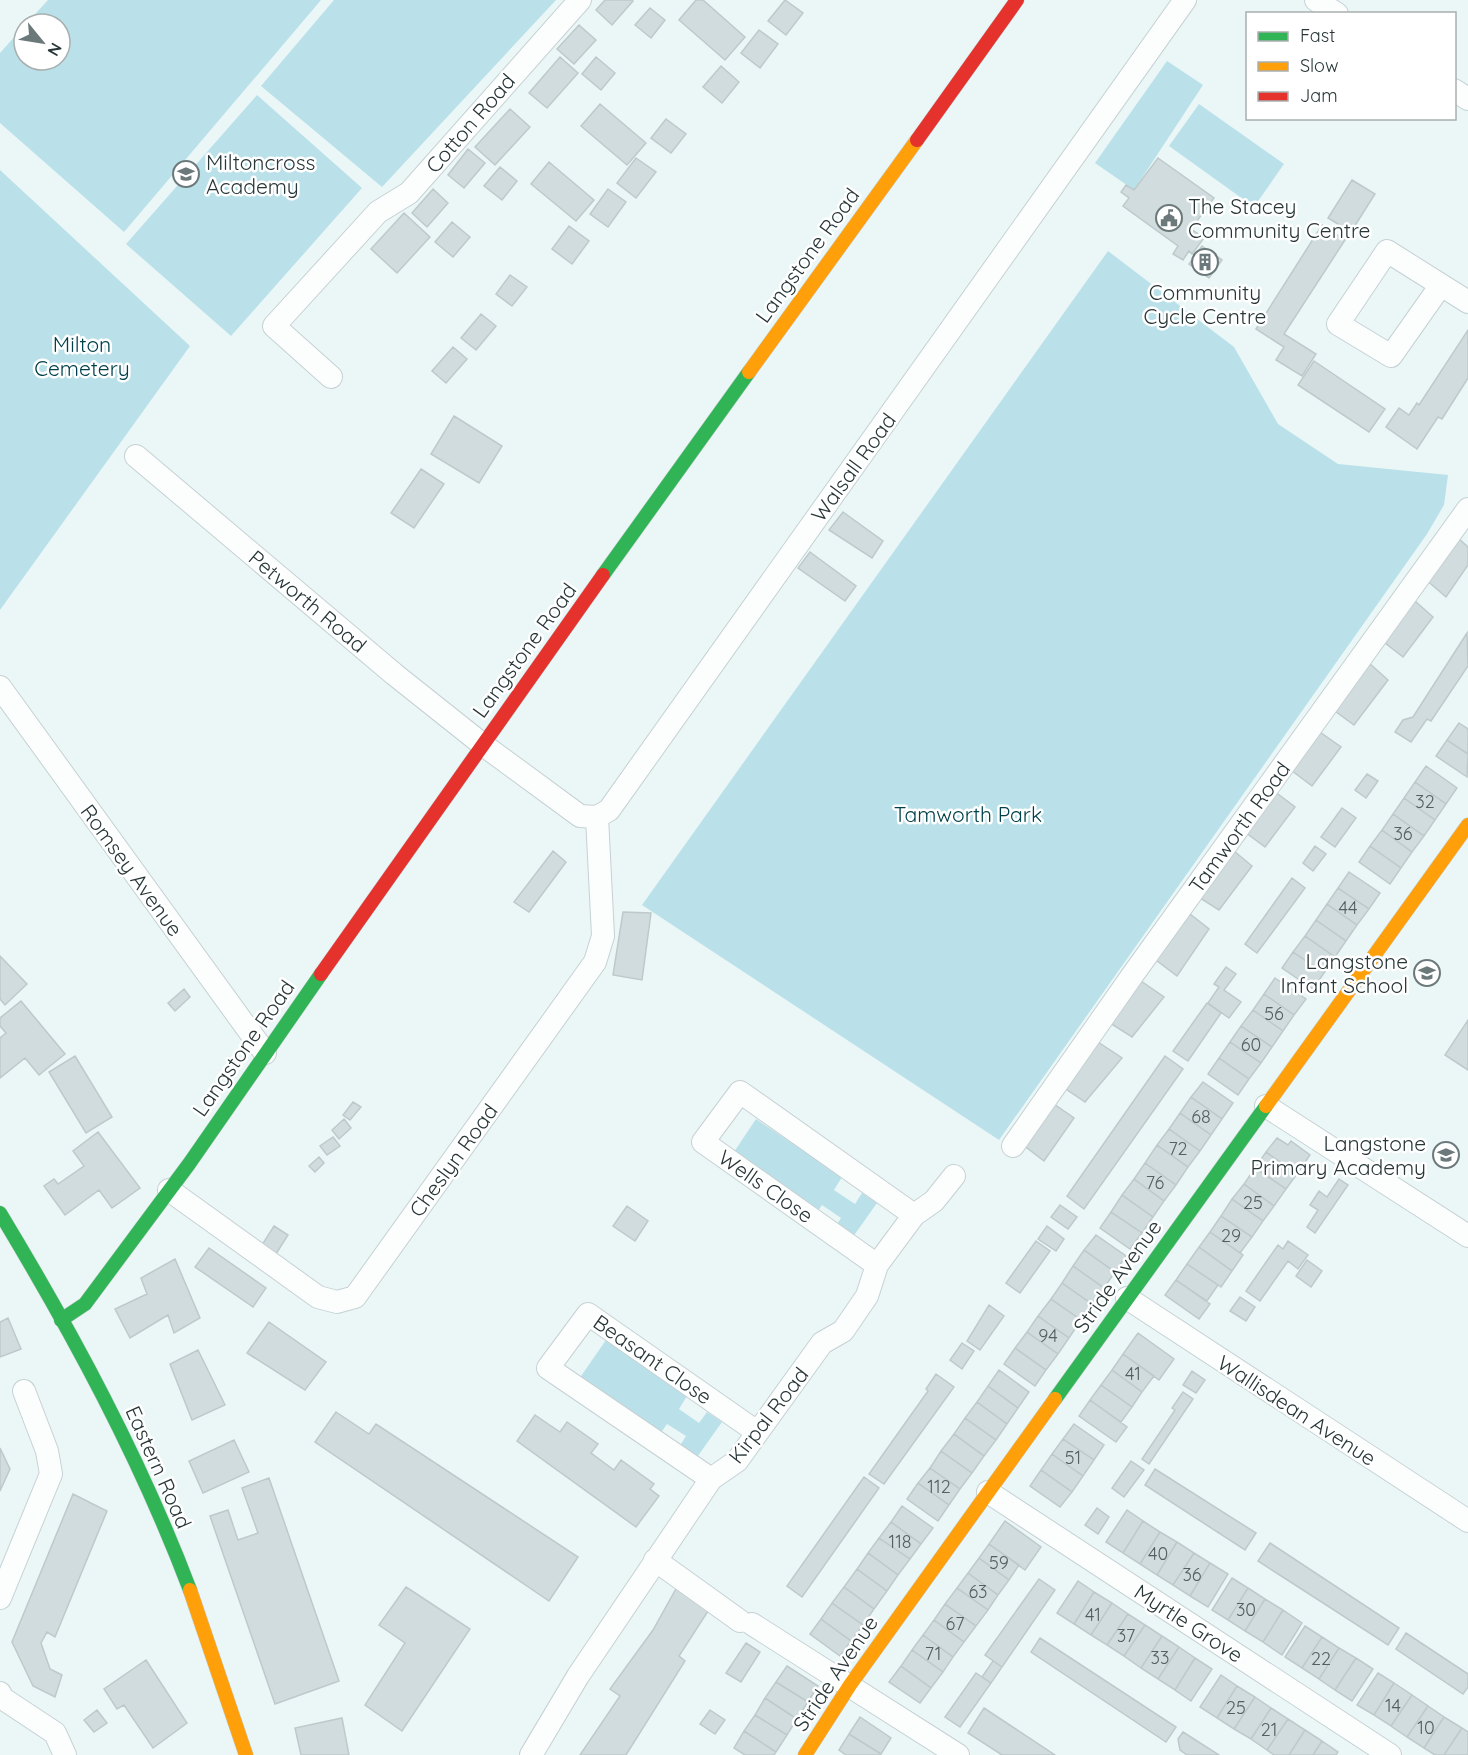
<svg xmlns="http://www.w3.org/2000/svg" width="1468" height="1755" viewBox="0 0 1468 1755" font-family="Quicksand,sans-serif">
  <rect width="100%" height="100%" fill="#ebf6f7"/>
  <path fill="#bae1e9" d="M48,0h273l-197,232 -124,-109v-70l24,-27v34h36v-36h-34z
    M334,0h222l-174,187 -121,-101z
    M1167,61l36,24 -69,105 -39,-27z
    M257,95l105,93 -131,148 -105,-92z
    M1199,104l85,60 -30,43 -85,-61z
    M0,170l190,176 -190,264z
    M1108,251l126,96 44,77 60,40 110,11 -4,30 -17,29 -428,606 -357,-235z
    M756,1119l86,58 -8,13 21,14 7,-11 15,10 -27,38 -17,-11 8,-12 -19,-13 -7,10 -85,-57z
    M606,1340l81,56 -8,13 20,14 8,-11 15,10 -27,38 -17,-11 8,-13 -19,-12 -7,10 -81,-55z"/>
  <path fill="#d1dcde" stroke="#bec9cb" stroke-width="1.5" d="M605,0h27l1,1 -21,24 -16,-15z
    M696,0h7l42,37 -20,23 -46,-40z
    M785,0l18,13 -17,22 -18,-14z
    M650,8l15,12 -14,18 -16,-13z
    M579,25l17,15 -22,24 -17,-15z
    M759,30l19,14 -18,24 -19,-15z
    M560,57l18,16 -31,35 -18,-15z
    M596,57l19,16 -14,17 -19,-16z
    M721,66l18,16 -17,21 -19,-16z
    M600,104l46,39 -19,22 -46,-39z
    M510,109l20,18 -35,38 -20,-18z
    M666,119l20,15 -15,19 -20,-15z
    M468,149l17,14 -21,25 -16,-13z
    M636,158l20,14 -20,26 -19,-15z
    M1158,158l56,40 -23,31 13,9 -12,16 -3,-3 -6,9 -10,-6 5,-8 -55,-40 6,-8 -8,-6 5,-7 8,5z
    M549,162l45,38 -18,21 -45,-37z
    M500,167l17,14 -15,19 -18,-14z
    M1352,180l23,14 -24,38 -23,-14z
    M433,189l15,14 -21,24 -15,-14z
    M608,189l18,13 -18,25 -18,-13z
    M404,213l26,24 -33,36 -26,-24z
    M452,222l18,15 -17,20 -18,-15z
    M1322,225l23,15 -61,94 32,20 -14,22 -26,-16 8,-13 -28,-18z
    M569,226l20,15 -17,23 -20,-15z
    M1202,246l20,14 -13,18 -20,-14z
    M510,275l17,12 -15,19 -16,-12z
    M481,314l15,12 -20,24 -15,-12z
    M1468,330v48l-26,41 -4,-2 -21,32 -31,-22 13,-19 10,7 8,-12 2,2z
    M453,347l14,12 -21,24 -14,-12z
    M1314,361l71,48 -16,23 -71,-47z
    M454,416l48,30 -23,37 -48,-29z
    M421,469l23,15 -30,44 -23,-15z
    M843,512l40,29 -11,17 -43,-28z
    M1456,536l12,11v18l-22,32 -21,-18z
    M810,552l46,34 -11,15 -47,-33z
    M1415,601l18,16 -30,40 -19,-15z
    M1467,633l1,33 -37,55 -4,-2 -16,23 -16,-10 8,-12 10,-3z
    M1368,662l20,18 -34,45 -19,-14z
    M1459,723l9,6v25l-21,-14z
    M1317,730l24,17 -29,39 -21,-16z
    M1447,740l21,14 -1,23 -31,-21z
    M1426,766l31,22 -11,16 -31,-22z
    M1367,774l11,7 -12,17 -11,-8z
    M1415,782l31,22 -11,16 -31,-22z
    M1274,791l21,16 -30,40 -20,-15z
    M1404,798l31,22 -11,16 -31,-22z
    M1342,808l14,10 -21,29 -14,-10z
    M1393,814l31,22 -12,16 -30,-22z
    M1382,830l30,22 -11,16 -31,-22z
    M1315,846l11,8 -13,17 -10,-8z
    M1370,846l31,22 -11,16 -31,-22z
    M553,851l13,11 -37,50 -15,-10z
    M1234,851l18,15 -33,44 -19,-12z
    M1349,872l31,21 -11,16 -31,-21z
    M1292,878l13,10 -48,65 -12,-9z
    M1338,888l31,21 -12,16 -30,-21z
    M1327,904l30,21 -11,16 -30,-21z
    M623,912l28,1 -9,67 -29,-5z
    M1190,914l19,15 -32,47 -21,-16z
    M1316,920l30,21 -11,16 -30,-21z
    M1305,936l30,21 -11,16 -31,-21z
    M1293,952l31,21 -11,16 -31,-21z
    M0,956l27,28 -22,21 -5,-6z
    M1226,967l10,7 -12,16 17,12 -12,16 -21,-15 11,-16 -5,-3z
    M1275,978l31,21 -12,16 -30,-21z
    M1141,981l23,16 -32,40 -22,-14z
    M184,989l6,8 -15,14 -7,-8z
    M1264,994l30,21 -11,16 -30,-21z
    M21,1001l44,53 -26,21 -14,-17 -25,20v-40l6,-5 -6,-7v-8z
    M1207,1003l14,10 -33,48 -15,-10z
    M1253,1010l30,21 -11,16 -31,-21z
    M1468,1020v50l-23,-15z
    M1241,1026l31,21 -11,16 -31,-21z
    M1098,1042l24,16 -37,44 -22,-15z
    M1230,1042l31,21 -12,16 -30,-21z
    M75,1056l37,61 -26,16 -37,-61z
    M1165,1056l18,13 -99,140 -17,-13z
    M1219,1058l30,21 -11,16 -30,-21z
    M1203,1082l30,21 -11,16 -31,-22z
    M1191,1097l31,22 -11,16 -31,-22z
    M353,1102l8,5 -11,13 -7,-5z
    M1054,1104l20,14 -30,43 -22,-17z
    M1180,1113l31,22 -11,16 -31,-22z
    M344,1119l7,9 -12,11 -7,-9z
    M1169,1129l31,22 -12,16 -31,-22z
    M98,1132l42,56 -28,20 -13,-18 -34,25 -21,-29 10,-7 4,5 26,-18 -11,-15z
    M333,1137l7,9 -13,9 -7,-9z
    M1277,1138l11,7 3,-4 19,14 -13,19 -31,-22z
    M1157,1145l31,22 -12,18 -31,-22z
    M1266,1152l31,22 -11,15 -31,-21z
    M319,1157l5,6 -9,9 -6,-6z
    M1145,1163l31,22 -12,16 -30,-22z
    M1255,1168l31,21 -12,17 -30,-22z
    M1134,1179l30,22 -11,16 -31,-22z
    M1339,1179l9,6 -33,48 -8,-6 11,-17 -8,-5 9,-14 8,6z
    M1244,1184l30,22 -11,15 -31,-22z
    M1122,1195l31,22 -11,16 -31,-21z
    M1232,1199l31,22 -11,16 -31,-21z
    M1060,1205l17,12 -9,12 -17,-12z
    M627,1206l21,15 -13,20 -22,-15z
    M1111,1212l31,21 -12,16 -30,-21z
    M1221,1216l31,21 -12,16 -30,-21z
    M274,1226l14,9 -12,19 -14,-9z
    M1047,1226l17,13 -8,12 -18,-12z
    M1210,1232l33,23 -11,16 -33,-24z
    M1096,1235l30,21 -11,16 -31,-22z
    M1036,1241l14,10 -30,42 -14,-10z
    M1288,1241l20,14 -10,14 -10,-8 -28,40 -14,-10 32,-46 5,4z
    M1199,1247l33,24 -11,16 -34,-23z
    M209,1248l57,40 -13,19 -58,-40z
    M1084,1250l31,22 -11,16 -31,-22z
    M175,1259l25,59 -26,15 -6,-18 -38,23 -15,-29 32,-15 -6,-16z
    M1307,1260l15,11 -11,16 -15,-11z
    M1187,1264l31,21 -11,16 -31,-21z
    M1073,1266l31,22 -12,16 -30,-21z
    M1176,1280l34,24 -11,15 -34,-24z
    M1062,1283l30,21 -11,16 -30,-21z
    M1240,1297l15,10 -9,14 -16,-10z
    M1051,1299l30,21 -12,18 -31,-22z
    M989,1305l15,11 -24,34 -13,-9z
    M1038,1316l31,22 -11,16 -31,-22z
    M8,1318l13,31 -21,8v-35z
    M269,1322l57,40 -21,28 -58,-37z
    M1027,1332l31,22 -12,16 -31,-22z
    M1138,1333l36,26 -15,21 -36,-26z
    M962,1343l12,8 -12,18 -12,-9z
    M1015,1348l31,22 -11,16 -31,-22z
    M198,1350l27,55 -33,15 -22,-56z
    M1123,1354l31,22 -12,16 -30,-22z
    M999,1370l30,22 -11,16 -30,-22z
    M1112,1370l30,22 -10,15 -31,-22z
    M1192,1371l13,9 -9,13 -13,-8z
    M936,1374l18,13 -70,97 -15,-10 59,-83 -2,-2z
    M1101,1385l31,22 -11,15 -31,-22z
    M988,1386l30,22 -11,16 -30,-22z
    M1183,1392l10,7 -44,65 -7,-5 33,-49 -3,-2z
    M1090,1400l37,27 -11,15 -37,-26z
    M977,1402l30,22 -11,16 -31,-22z
    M336,1412l33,22 7,-10 202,133 -29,44 -234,-159z
    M535,1415l25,17 7,-10 31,22 -7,9 23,17 7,-10 33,24 -4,5 9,7 -23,31 -119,-86z
    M965,1418l31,22 -12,16 -30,-22z
    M1074,1424l30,21 -10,15 -31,-21z
    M954,1434l30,22 -12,17 -31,-22z
    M1063,1439l31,21 -11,16 -31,-22z
    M234,1440l15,32 -46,21 -14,-32z
    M0,1448l10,21 -10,22z
    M941,1451l31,22 -12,16 -30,-21z
    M1052,1454l31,22 -11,16 -31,-22z
    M1131,1461l13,9 -20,27 -12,-9z
    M930,1468l30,21 -11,16 -31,-22z
    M1155,1469l101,64 -11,17 -100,-65z
    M1041,1470l31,22 -12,15 -30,-21z
    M864,1477l15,11 -77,109 -15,-11z
    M269,1478l70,203 -64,23 -65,-188 18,-6 10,30 20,-7 -16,-45z
    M918,1483l31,22 -11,16 -31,-22z
    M73,1494l34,17 -52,126 -8,-5 -6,11 9,26 12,6 -7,22 -22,-11 -21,-44z
    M902,1506l31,22 -12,16 -30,-22z
    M1097,1508l12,9 -11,17 -13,-9z
    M1127,1510l16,11 -20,32 -17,-11z
    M1005,1521l36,26 -16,23 -36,-26z
    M1143,1521l17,11 -20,32 -17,-11z
    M891,1522l30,22 -11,15 -31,-21z
    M1160,1532l17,10 -20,33 -17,-11z
    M879,1538l31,21 -12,16 -30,-22z
    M1177,1542l17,11 -21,32 -16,-10z
    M1270,1543l129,85 -11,17 -130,-84z
    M989,1544l30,21 -10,15 -30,-22z
    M868,1553l30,22 -11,16 -30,-22z
    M1194,1553l16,10 -20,33 -17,-11z
    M979,1558l30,22 -11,15 -30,-22z
    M1210,1563l18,11 -20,33 -18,-11z
    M857,1569l30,22 -13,18 -30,-22z
    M968,1573l30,22 -10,15 -31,-22z
    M1232,1578l16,10 -20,32 -16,-10z
    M1039,1579l16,11 -53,77 -17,-12z
    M1078,1581l16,11 -20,32 -17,-11z
    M406,1587l64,42 -68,102 -37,-26 40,-62 -26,-18z
    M677,1587l33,21 -31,48 6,5 -59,94h-46l40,-59 -10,-7 43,-59z
    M844,1587l30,22 -11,16 -31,-22z
    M957,1588l31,22 -12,16 -31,-22z
    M1248,1588l17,11 -20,32 -17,-11z
    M1094,1592l18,11 -21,32 -17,-11z
    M1265,1599l18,11 -20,32 -18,-11z
    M832,1603l31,22 -12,16 -30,-22z
    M1112,1603l16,11 -21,31 -16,-10z
    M945,1604l31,22 -12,16 -30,-22z
    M1283,1610l19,13 -20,32 -19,-13z
    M1128,1614l17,11 -21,31 -17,-11z
    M821,1619l30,22 -11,15 -30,-22z
    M934,1620l30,22 -11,15 -30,-22z
    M1145,1625l17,11 -21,32 -17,-12z
    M1305,1626l17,11 -20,31 -17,-11z
    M1406,1633l62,41v13l-5,7 -67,-45z
    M923,1635l30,22 -10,15 -31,-22z
    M1162,1636l17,11 -21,32 -17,-11z
    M1322,1637l17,11 -20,31 -17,-11z
    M1040,1638l136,89 -10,15 -135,-90z
    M746,1643l14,9 -19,30 -15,-9z
    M1179,1647l16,11 -20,32 -17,-11z
    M1339,1648l17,10 -21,32 -16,-11z
    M912,1650l31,22 -12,16 -30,-22z
    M1195,1658l17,11 -21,32 -16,-11z
    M1356,1658l17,11 -21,32 -17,-11z
    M146,1660l41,63 -34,25 -29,-43 -7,4 -13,-20z
    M993,1661l9,6 -11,16 -9,-6z
    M787,1666l31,20 -10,16 -32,-20z
    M901,1666l30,22 -11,15 -31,-21z
    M976,1673l15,10 -31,44 -15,-10z
    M1378,1673l16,10 -20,32 -17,-10z
    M1221,1675l16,11 -20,32 -17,-11z
    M776,1682l32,20 -11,17 -32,-21z
    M1394,1683l18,12 -21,31 -17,-11z
    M1237,1686l18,11 -21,32 -17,-11z
    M1412,1695l16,11 -21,31 -16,-11z
    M1255,1697l16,11 -20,31 -17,-10z
    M765,1698l32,21 -10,16 -32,-20z
    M1428,1706l16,11 -20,31 -17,-11z
    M984,1708l71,47h-53l-34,-22z
    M1271,1708l17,11 -21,31 -16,-11z
    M97,1710l10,13 -13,9 -10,-12z
    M710,1710l15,10 -10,14 -15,-10z
    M755,1715l32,20 -11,17 -32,-21z
    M860,1717l31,21 -10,16 -32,-20z
    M1444,1717l18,11 -18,27h-9l-11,-7z
    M342,1718l7,37h-48l-6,-27z
    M1288,1719l17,11 -16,25h-15l-7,-5z
    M1462,1728l6,4v23h-24z
    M1305,1730l17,11 -9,14h-24z
    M744,1731l32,21 -2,3h-29l-11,-7z
    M1183,1732l36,23h-32l-7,-5 -2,-11z
    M849,1734l32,20 -1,1h-34l-7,-5z
    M1322,1741l16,11 -2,3h-23z"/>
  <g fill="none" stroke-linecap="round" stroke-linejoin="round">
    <defs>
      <path id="street" d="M1316,0l21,14
        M1454,90l14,9
        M1441,285l-54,-34 -49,73 53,32 50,-71 27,17
        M331,377l-57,-51 104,-114 31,-19 171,-193
        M136,456l258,218 88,70 98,72 17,1 12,-7 576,-810
        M0,687l265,366
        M1266,1106l202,130
        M1013,1146l121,-173 334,-464
        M169,1190l149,107 19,5 18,-5 240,-335 8,-26 -6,-119
        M877,1265l-174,-123 37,-50 174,123
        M1127,1298l341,223
        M711,1479l-163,-111 40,-54 169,118
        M988,1492l402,263
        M655,1560l85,61
        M0,1598l51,-124 -4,-23 -23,-60
        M752,1624l206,131
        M0,1693l2,5 53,35 10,22
        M531,1755l47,-79 133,-197 26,-18 85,-118 21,-12 24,-35 10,-31 37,-50 20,-14 20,-25"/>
      <path id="fast" d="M603,575l146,-203
        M0,1213c73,121 140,245 190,377
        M61,1320l24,-16 104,-140 132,-190
        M1055,1399l211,-293"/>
      <path id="slow" d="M749,372l168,-232
        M1266,1106l202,-281
        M190,1590l56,165
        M805,1755l45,-70 205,-286"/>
      <path id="jam" d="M917,140l100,-140
        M321,974l282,-399"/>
    </defs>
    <use href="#street" stroke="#c6d1d3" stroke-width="24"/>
    <use href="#fast" stroke="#c6d1d3" stroke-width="15"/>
    <use href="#slow" stroke="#c6d1d3" stroke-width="15"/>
    <use href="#jam" stroke="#c6d1d3" stroke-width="15"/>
    <use href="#street" stroke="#fcfefe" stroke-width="22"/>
    <use href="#fast" stroke="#30b455" stroke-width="14"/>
    <use href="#slow" stroke="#ff9f0a" stroke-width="14"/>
    <use href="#jam" stroke="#e5322d" stroke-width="14"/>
  </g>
  <defs>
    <symbol id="school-ring" viewBox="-11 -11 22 22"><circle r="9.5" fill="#fff" stroke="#6c797b" stroke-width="1.5"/><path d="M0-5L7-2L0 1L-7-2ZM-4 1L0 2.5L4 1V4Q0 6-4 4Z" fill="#6c797b"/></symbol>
    <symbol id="civic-ring" viewBox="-11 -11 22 22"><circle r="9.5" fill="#fff" stroke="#6c797b" stroke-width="1.5"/><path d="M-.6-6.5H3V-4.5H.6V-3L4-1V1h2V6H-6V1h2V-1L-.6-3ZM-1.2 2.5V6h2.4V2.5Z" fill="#6c797b"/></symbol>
    <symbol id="building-ring" viewBox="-11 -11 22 22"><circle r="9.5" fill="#fff" stroke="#6c797b" stroke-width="1.5"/><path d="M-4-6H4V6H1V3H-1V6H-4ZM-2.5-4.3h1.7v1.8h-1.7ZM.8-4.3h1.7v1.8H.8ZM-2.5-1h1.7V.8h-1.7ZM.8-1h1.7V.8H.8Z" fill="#6c797b"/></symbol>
  </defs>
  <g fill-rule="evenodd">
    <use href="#school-ring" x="171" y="159" width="30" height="30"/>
    <use href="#civic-ring" x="1154" y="203" width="30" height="30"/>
    <use href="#building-ring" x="1190" y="247" width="30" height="30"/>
    <use href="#school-ring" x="1412" y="958" width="30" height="30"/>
    <use href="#school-ring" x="1431" y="1140" width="30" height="30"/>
  </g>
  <g text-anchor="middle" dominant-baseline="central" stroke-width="5" stroke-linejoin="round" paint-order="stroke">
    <g font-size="18" fill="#526062">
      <text x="1425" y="801">32</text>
      <text x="1403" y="833">36</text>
      <text x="1348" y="907">44</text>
      <text x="1274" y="1013">56</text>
      <text x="1251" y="1044">60</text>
      <text x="1201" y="1116">68</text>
      <text x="1178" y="1148">72</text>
      <text x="1155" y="1182">76</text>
      <text x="1253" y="1202">25</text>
      <text x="1231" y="1235">29</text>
      <text x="1048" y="1335">94</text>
      <text x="1133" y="1373">41</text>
      <text x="1073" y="1457">51</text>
      <text x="939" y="1486">112</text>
      <text x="900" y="1541">118</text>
      <text x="1158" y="1553">40</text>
      <text x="999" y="1562">59</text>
      <text x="1192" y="1574">36</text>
      <text x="978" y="1591">63</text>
      <text x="1246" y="1609">30</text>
      <text x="1093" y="1614">41</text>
      <text x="955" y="1623">67</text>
      <text x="1126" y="1635">37</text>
      <text x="933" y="1653">71</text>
      <text x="1160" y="1657">33</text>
      <text x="1321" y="1658">22</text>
      <text x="1393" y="1705">14</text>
      <text x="1236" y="1707">25</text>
      <text x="1426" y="1727">10</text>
      <text x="1269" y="1729">21</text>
    </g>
    <g font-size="21" fill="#283638" stroke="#fff">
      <text transform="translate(470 123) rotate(-49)">Cotton Road</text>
      <text transform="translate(807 255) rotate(-54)">Langstone Road</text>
      <text transform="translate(853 467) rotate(-54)">Walsall Road</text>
      <text transform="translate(308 601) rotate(40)">Petworth Road</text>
      <text transform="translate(524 650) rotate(-54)">Langstone Road</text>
      <text transform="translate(1239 827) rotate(-54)">Tamworth Road</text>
      <text transform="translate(132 870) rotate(54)">Romsey Avenue</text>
      <text transform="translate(243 1048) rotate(-55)">Langstone Road</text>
      <text transform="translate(453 1160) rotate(-54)">Cheslyn Road</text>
      <text transform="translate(766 1186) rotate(35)">Wells Close</text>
      <text transform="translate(1117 1276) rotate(-54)">Stride Avenue</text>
      <text transform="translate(653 1359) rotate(35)">Beasant Close</text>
      <text transform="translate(1297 1410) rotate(33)">Wallisdean Avenue</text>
      <text transform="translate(768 1415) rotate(-52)">Kirpal Road</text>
      <text transform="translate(159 1467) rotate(66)">Eastern Road</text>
      <text transform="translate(1189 1623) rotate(33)">Myrtle Grove</text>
      <text transform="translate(835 1673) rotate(-56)">Stride Avenue</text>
    </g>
    <g font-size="21" fill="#283638" stroke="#fff" text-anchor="start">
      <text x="206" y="162">Miltoncross<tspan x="206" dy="24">Academy</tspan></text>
      <text x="1188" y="206">The Stacey<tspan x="1188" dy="24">Community Centre</tspan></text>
      <text x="1205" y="292" text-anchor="middle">Community<tspan x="1205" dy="24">Cycle Centre</tspan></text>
      <text x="1408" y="961" text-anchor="end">Langstone<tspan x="1408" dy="24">Infant School</tspan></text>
      <text x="1426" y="1143" text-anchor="end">Langstone<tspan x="1426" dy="24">Primary Academy</tspan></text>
    </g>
    <g font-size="21" fill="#00404a" stroke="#fff">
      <text x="82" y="344">Milton<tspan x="82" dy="24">Cemetery</tspan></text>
      <text x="968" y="814">Tamworth Park</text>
    </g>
  </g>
  <rect x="1246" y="12" width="210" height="108" fill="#ffffff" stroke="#a9afaf" stroke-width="1.5"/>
  <rect x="1258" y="32" width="30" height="9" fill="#30b455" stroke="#a9afaf" stroke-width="1.5"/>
  <text x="1300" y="42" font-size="18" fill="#283638">Fast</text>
  <rect x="1258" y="62" width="30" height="9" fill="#ff9f0a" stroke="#a9afaf" stroke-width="1.5"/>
  <text x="1300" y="72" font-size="18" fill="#283638">Slow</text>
  <rect x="1258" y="92" width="30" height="9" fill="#e5322d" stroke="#a9afaf" stroke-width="1.5"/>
  <text x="1300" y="102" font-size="18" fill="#283638">Jam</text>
  <g transform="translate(42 42) rotate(120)"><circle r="28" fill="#ffffff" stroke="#a9afaf" stroke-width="1.5"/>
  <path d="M0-4.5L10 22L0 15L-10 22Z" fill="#6c797b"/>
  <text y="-9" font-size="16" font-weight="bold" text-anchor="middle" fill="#283638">N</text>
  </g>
</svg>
